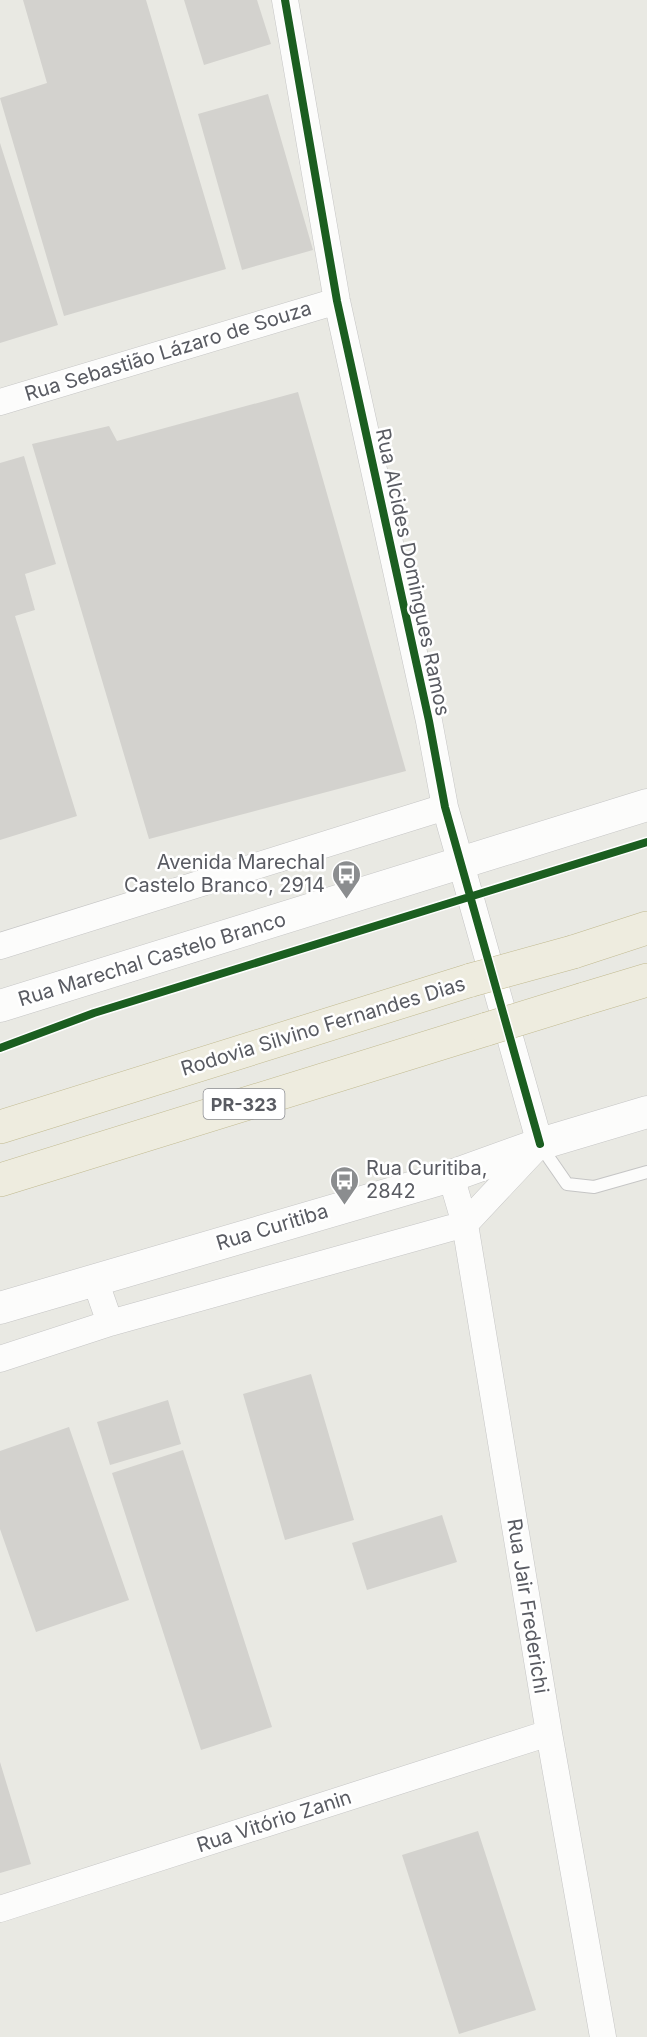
<svg xmlns="http://www.w3.org/2000/svg" width="647" height="2037" viewBox="0 0 647 2037" font-family="Inter,sans-serif">
  <rect width="100%" height="100%" fill="#e9e9e3"/>
  <path fill="#d3d2ce" d="M23,0h123l80,269 -162,47 -64,-218 47,-15z
    M184,0h73l14,44 -67,21z
    M268,94l45,156 -71,20 -44,-156z
    M0,143l58,182 -58,18z
    M298,392l108,379 -257,68 -117,-395 77,-18 8,15z
    M24,456l32,108 -31,10 10,36 -20,6 62,200 -77,24v-377z
    M311,1374l43,146 -69,20 -42,-146z
    M168,1400l13,44 -71,21 -13,-43z
    M69,1427l60,173 -93,32 -36,-103v-78z
    M183,1450l89,277 -71,23 -89,-277z
    M442,1515l15,47 -90,28 -15,-47z
    M0,1762l31,102 -31,9z
    M478,1831l58,179 -77,24 -57,-179z"/>
  <g fill="none" stroke-linecap="round" stroke-linejoin="round">
    <defs>
      <path id="service" d="M540,1145l27,39 27,3 53,-15"/>
      <path id="minor" d="M0,402l337,-101
        M0,946l445,-139
        M451,1176l14,48 84,509 54,304
        M95,1280l15,43
        M0,1359l110,-36 355,-99 75,-80 -95,-337 -16,-86 -92,-420 -52,-301
        M0,1909l549,-176"/>
      <path id="tertiary" d="M0,1006l647,-201
        M0,1308l451,-132 89,-32 107,-32"/>
      <path id="motorway" d="M573,952l74,-24
        M584,999l63,-19
        M0,1127l471,-147
        M0,1180l487,-151"/>
    </defs>
    <use href="#service" stroke="#c5c5c5" stroke-width="14"/>
    <use href="#minor" stroke="#c5c5c5" stroke-width="27"/>
    <use href="#tertiary" stroke="#c5c5c5" stroke-width="33"/>
    <use href="#motorway" stroke="#c1ba90" stroke-width="34"/>
    <use href="#service" stroke="#fcfcfb" stroke-width="12"/>
    <use href="#minor" stroke="#fcfcfb" stroke-width="26"/>
    <use href="#tertiary" stroke="#fcfcfb" stroke-width="32"/>
    <use href="#motorway" stroke="#eeecdf" stroke-width="33"/>
    <defs>
      <path id="motorway-bridge" d="M471,980l102,-28
        M487,1029l97,-30"/>
    </defs>
    <use href="#motorway-bridge" stroke="#c1ba90" stroke-width="34" stroke-linecap="butt"/>
    <use href="#motorway-bridge" stroke="#eeecdf" stroke-width="33"/>
    <defs>
      <path id="cycleway" d="M285,0l52,301 92,420 16,86 95,337
        M0,1048l94,-35 553,-171"/>
    </defs>
    <use href="#cycleway" stroke="#fff" stroke-width="11"/>
    <use href="#cycleway" stroke="#1b5e20" stroke-width="8"/>
  </g>
  <defs>
    <symbol id="bus-pin" viewBox="-11 -11 22 30"><path d="M0 17L-7.5 6A9.5 9.5 0 1 1 7.5 6Z" fill="#8b8d8f" stroke="#fff"/><path d="M-5-6H5V4H4V6H2V4H-2V6H-4V4H-5ZM-3.5-4V0h7V-4ZM-3.5 1.2v1.5H-2V1.2ZM2 1.2v1.5H3.5V1.2Z" fill="#fff"/></symbol>
  </defs>
  <g fill-rule="evenodd">
    <use href="#bus-pin" x="330" y="858" width="33" height="45"/>
    <use href="#bus-pin" x="328" y="1164" width="33" height="45"/>
  </g>
  <g text-anchor="middle" dominant-baseline="central" stroke-width="5" stroke-linejoin="round" paint-order="stroke">
    <rect fill="#fff" stroke="#8b8c91" stroke-width="1.5" x="203.5" y="1089" width="81" height="30" rx="4.5"/>
    <g font-size="18" font-weight="bold" fill="#595b62">
      <text x="244" y="1104">PR-323</text>
    </g>
    <g font-size="20" fill="#595b62" stroke="#fff">
      <text transform="translate(168 351) rotate(-17)">Rua Sebastião Lázaro de Souza</text>
      <text transform="translate(413 572) rotate(78)">Rua Alcides Domingues Ramos</text>
      <text transform="translate(152 959) rotate(-17)">Rua Marechal Castelo Branco</text>
      <text transform="translate(323 1026) rotate(-17)">Rodovia Silvino Fernandes Dias</text>
      <text transform="translate(272 1227) rotate(-17)">Rua Curitiba</text>
      <text transform="translate(528 1606) rotate(81)">Rua Jair Frederichi</text>
      <text transform="translate(274 1821) rotate(-18)">Rua Vitório Zanin</text>
    </g>
    <g font-size="20" fill="#595b62" stroke="#fff" text-anchor="end">
      <text x="325" y="862">Avenida Marechal<tspan x="325" dy="23">Castelo Branco, 2914</tspan></text>
      <text x="366" y="1168" text-anchor="start">Rua Curitiba,<tspan x="366" dy="23">2842</tspan></text>
    </g>
  </g>
</svg>
